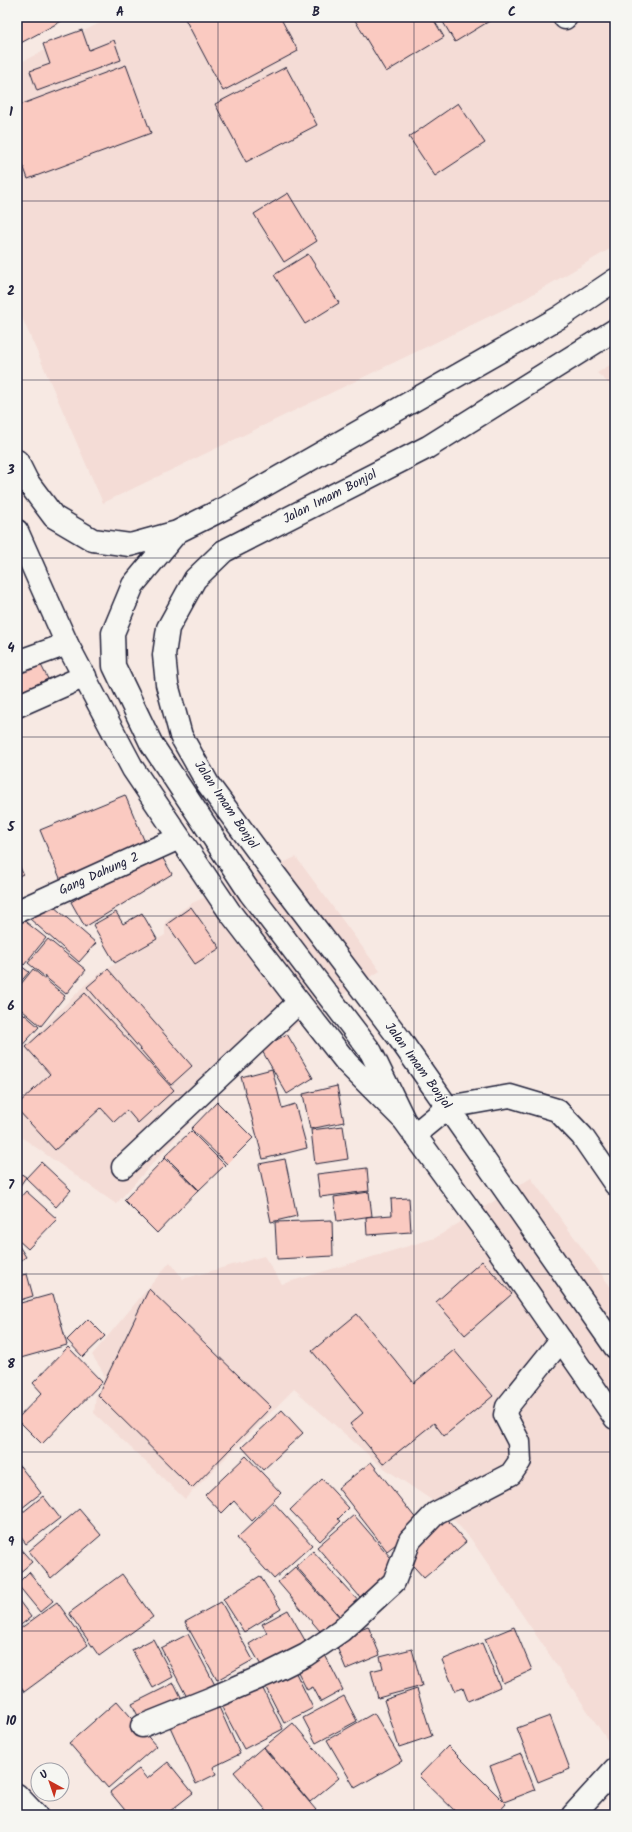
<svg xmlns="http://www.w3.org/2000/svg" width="632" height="1832" viewBox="0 0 632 1832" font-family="Kalam,sans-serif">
  <rect width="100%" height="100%" fill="#f7e9e3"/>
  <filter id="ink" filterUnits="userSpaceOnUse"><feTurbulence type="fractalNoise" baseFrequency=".025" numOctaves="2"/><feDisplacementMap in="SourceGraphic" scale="8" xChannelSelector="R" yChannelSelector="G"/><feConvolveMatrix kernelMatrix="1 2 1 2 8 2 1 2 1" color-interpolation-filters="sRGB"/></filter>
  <g filter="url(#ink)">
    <path fill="#f4dcd6" d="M112,17h503v229l-94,55 -418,202 -86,-197v-242z
      M615,362v27l-18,-16z
      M296,857l84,114 -123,79 -17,21 -53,54 -71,79 -99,-70v-78l6,-9 64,-64 21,-15 57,-33v-13l27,-19z
      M531,1178l84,115v438l-7,10 -137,-202 -29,-32 -61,-41 -87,-77 -109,110 -91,-86 2,-17 8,-16 -1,-8 -11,-17 78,-93 13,17 81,-23 18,28 153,-46z"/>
    <path fill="#facac1" stroke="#22223b" d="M17,17h52l-52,28z
      M184,17h96l18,34 -75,40z
      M353,17h79l12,20 -58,35z
      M440,17h56l-41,25z
      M82,30l7,20 25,-10 7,20 -84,31 -7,-20 20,-7 -7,-20z
      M126,65l25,68 -123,46 -11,-30v-43z
      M286,67l31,58 -71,37 -31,-58z
      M458,103l27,40 -50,33 -26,-39z
      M288,193l29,48 -33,21 -30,-48z
      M308,254l31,49 -34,21 -31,-49z
      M17,640l4,10 -4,2z
      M37,657l11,22 -31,15v-28z
      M125,795l22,52 -85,36 -22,-53z
      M158,850l14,24 -87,53 -14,-25z
      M17,860l6,14 -6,3z
      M46,900l50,43 -17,19 -49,-43z
      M191,907l29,41 -25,16 -28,-40z
      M116,912l7,12 19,-11 15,26 -42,24 -22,-38z
      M17,915l29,23 -22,27 -7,-6z
      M48,939l38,31 -20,24 -38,-31z
      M17,963l12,9 -12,14z
      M33,969l32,27 -24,30 -24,-20v-17z
      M108,969l84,97 -21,19 -84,-98z
      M85,993l89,97 -36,33 -11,-13 -13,12 -13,-14 -46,42 -38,-41v-4l33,-31 -24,-27z
      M17,1008l22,19 -22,24z
      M287,1034l26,44 -26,16 -26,-45z
      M272,1069l10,39 13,-4 12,44 -44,11 -22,-82z
      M337,1086l7,36 -34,7 -7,-35z
      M217,1102l36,36 -26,26 -36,-35z
      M343,1126l5,33 -33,5 -4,-34z
      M191,1131l34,34 -26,25 -34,-34z
      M165,1158l33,32 -41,43 -33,-33z
      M285,1159l12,57 -26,6 -12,-58z
      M41,1162l30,28 -15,17 -30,-29z
      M367,1168l2,23 -49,6 -3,-23z
      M17,1171l9,6 -9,13z
      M26,1191l31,28 -29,30 -11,-10v-38z
      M369,1192l3,24 -35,5 -3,-24z
      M409,1198l2,34 -44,3 -1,-18 26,-2 -1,-16z
      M332,1220l1,36 -56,3 -2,-37z
      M17,1243l9,14 -9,6z
      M482,1261l30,33 -47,41 -29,-33z
      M27,1274l6,22 -16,5v-25z
      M149,1289l122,118 -79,81 -94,-93z
      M53,1294l14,51 -50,14v-55z
      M357,1314l57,69 40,-33 39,46 -49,40 -10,-13 -51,41 -33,-40 13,-11 -51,-62z
      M88,1319l17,17 -22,21 -16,-17z
      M68,1347l34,35 -60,62 -25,-25 25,-26 -9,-10z
      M282,1410l21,23 -40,37 -21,-23z
      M246,1456l35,37 -29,28 -18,-20 -12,12 -17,-18z
      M371,1462l50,63 -34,26 -49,-63z
      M20,1466l21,27 -24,19v-45z
      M322,1479l27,29 -11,11 3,2 -21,20 -30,-31z
      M43,1496l17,22 -34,26 -9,-12v-15z
      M274,1503l38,42 -38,34 -37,-41z
      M79,1509l22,26 -50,43 -22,-27z
      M354,1515l43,50 -37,32 -43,-50z
      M443,1515l23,27 -42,36 -18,-20z
      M17,1545l15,17 -15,13z
      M313,1551l48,53 -18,16 -47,-54z
      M295,1567l48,54 -18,16 -47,-55z
      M29,1572l24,29 -13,11 -23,-28z
      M122,1574l31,43 -54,39 -30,-43z
      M260,1576l21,33 -37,23 -21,-33z
      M17,1598l14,19 -14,11z
      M57,1602l31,43 -64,47 -7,-11v-50z
      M221,1602l32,58 -36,20 -32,-58z
      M288,1610l19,34 -44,25 -14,-25 18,-11 -5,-9z
      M368,1626l12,29 -34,14 -12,-29z
      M514,1627l18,43 -29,13 -18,-44z
      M188,1634l27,51 -27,14 -27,-51z
      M153,1639l20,38 -20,11 -21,-38z
      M482,1643l18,44 -32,14 -5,-13 -8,3 -13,-31z
      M322,1649l21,41 -22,12 -8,-15 -6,3 -13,-26z
      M412,1649l10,37 -44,12 -7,-27 12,-3 -3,-11z
      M292,1665l21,43 -29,15 -22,-43z
      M258,1679l25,50 -39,20 -26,-49z
      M174,1683l9,18 -42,21 -9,-18z
      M417,1689l15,47 -33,11 -15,-47z
      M344,1696l13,25 -41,22 -13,-25z
      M215,1698l25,56 -27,13 3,7 -20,10 -29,-64z
      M117,1701l39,45 -48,42 -39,-45z
      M374,1713l28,48 -47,27 -28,-48z
      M550,1716l20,53 -32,13 -21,-54z
      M293,1723l46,55 -29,24 -46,-55z
      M448,1746l58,58 -10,11h-37l-40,-39z
      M263,1747l53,63 -6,5h-40l-36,-43z
      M521,1754l14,36 -31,12 -14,-36z
      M168,1762l25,31 -28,22h-36l-19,-23 29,-23 8,10z"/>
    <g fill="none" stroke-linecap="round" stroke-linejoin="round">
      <defs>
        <path id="minor" d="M565,18l1,-1
          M17,662l50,-18
          M17,706l68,-30
          M18,911l161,-73
          M448,1107l62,-11 47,14 25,26 33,48
          M123,1167l176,-165
          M142,1726l70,-28 58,-25 36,-18 35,-24 53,-49 16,-42 26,-27 75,-39 9,-13 -1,-19 -14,-27 2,-8 54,-67
          M17,1795l19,20"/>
        <path id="major" d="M615,330l-187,117 -204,104 -29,28 -27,49 -4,27 3,29 14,52 27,48 68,92 123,162 216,309
          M17,461l10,20 27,36 39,23 37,5 47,-13
          M17,531l50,113 66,125 96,142 70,91 48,61 57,57 89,122 122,176
          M404,1120l-33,-68 -121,-159 -99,-150 -37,-77 -1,-33 20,-48 44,-53 50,-25 333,-190 55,-37
          M414,1135l34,-28"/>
        <path id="highway" d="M573,1815l42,-46"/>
      </defs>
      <use href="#minor" stroke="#22223b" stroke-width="25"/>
      <use href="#major" stroke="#22223b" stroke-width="25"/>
      <use href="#highway" stroke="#22223b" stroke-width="25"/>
      <use href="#minor" stroke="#f6f6f2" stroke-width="22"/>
      <use href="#major" stroke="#f6f6f2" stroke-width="22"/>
      <use href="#highway" stroke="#f6f6f2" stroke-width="22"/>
    </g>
  </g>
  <path fill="none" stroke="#22223b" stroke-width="1" stroke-opacity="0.55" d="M218,17v1798M414,17v1798M17,201h598M17,380h598M17,558h598M17,737h598M17,916h598M17,1095h598M17,1274h598M17,1452h598M17,1631h598"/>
  <g text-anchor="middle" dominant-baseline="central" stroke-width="3" stroke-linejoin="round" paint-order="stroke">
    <g font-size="13" fill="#22223b" stroke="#f6f6f2">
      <text transform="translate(330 497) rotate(-27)">Jalan Imam Bonjol</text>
      <text transform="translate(226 805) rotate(56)">Jalan Imam Bonjol</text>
      <text transform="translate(99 874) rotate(-24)">Gang Dahung 2</text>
      <text transform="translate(418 1066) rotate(54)">Jalan Imam Bonjol</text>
    </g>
  </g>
  <rect width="632" height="1832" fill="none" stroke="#f6f6f2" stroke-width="44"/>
  <g transform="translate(50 1782) rotate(320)"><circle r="19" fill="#f6f6f2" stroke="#a1a1a9"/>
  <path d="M0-3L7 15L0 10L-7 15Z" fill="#c8321e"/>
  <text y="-6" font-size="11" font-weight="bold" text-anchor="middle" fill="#22223b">U</text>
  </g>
  <rect x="22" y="22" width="588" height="1788" fill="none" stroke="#22223b" stroke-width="1.5"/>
  <g font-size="13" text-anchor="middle" font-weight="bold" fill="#22223b">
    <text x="120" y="16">A</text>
    <text x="316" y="16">B</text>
    <text x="512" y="16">C</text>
    <text x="11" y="116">1</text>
    <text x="11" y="295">2</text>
    <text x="11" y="474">3</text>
    <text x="11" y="652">4</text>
    <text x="11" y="831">5</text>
    <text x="11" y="1010">6</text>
    <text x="11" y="1189">7</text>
    <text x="11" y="1368">8</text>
    <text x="11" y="1546">9</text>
    <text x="11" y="1725">10</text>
  </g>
</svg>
